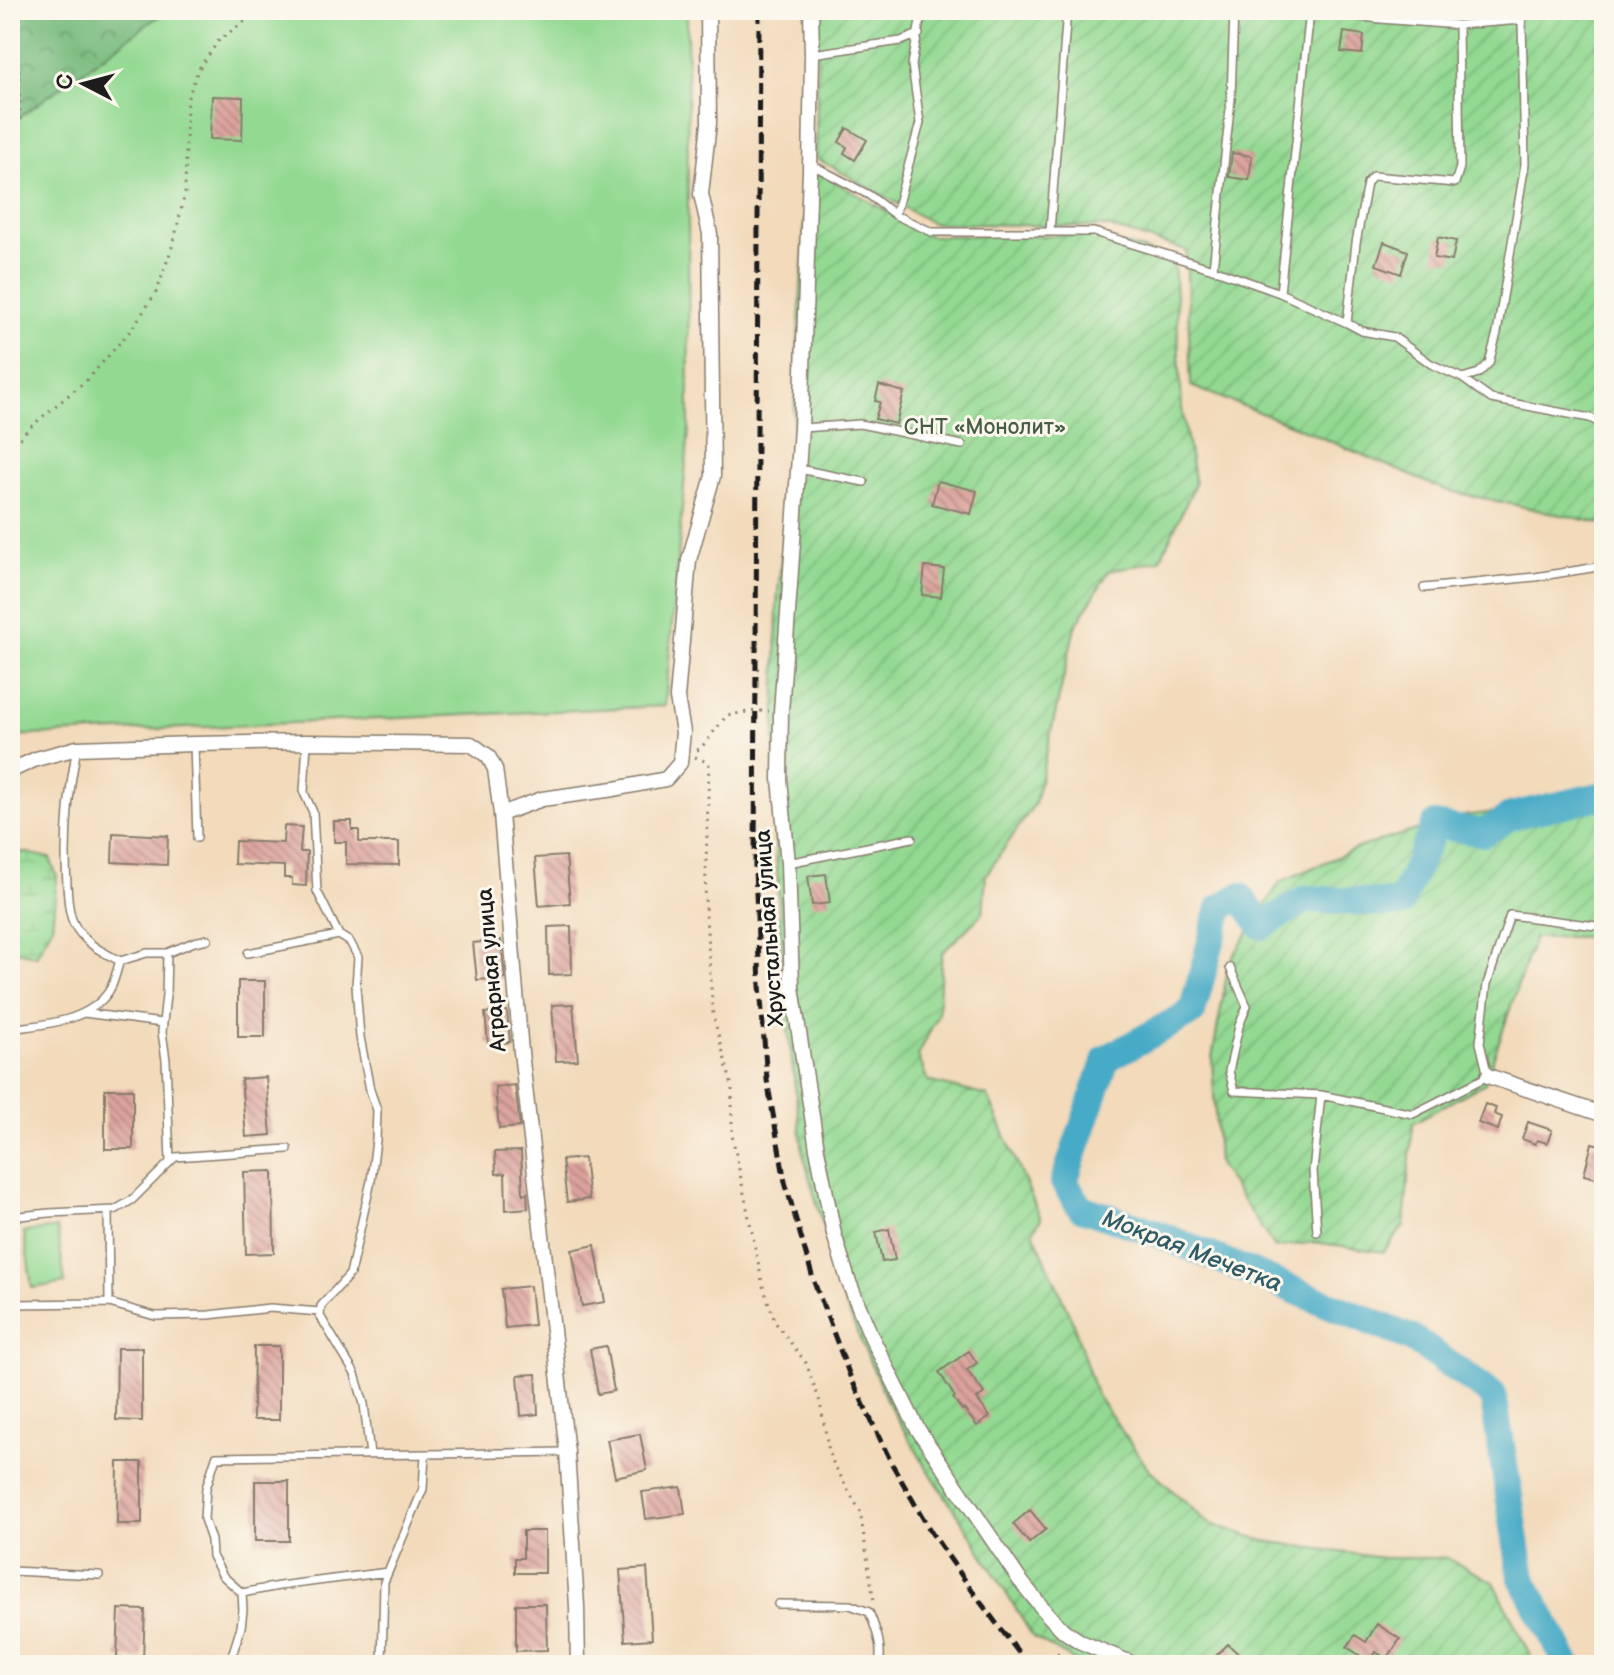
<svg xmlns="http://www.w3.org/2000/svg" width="1614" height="1675" viewBox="0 0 1614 1675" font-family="'Balsamiq Sans',sans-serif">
  <defs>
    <pattern id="forest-crowns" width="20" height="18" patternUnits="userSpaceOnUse" patternTransform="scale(2)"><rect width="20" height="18" fill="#76b97c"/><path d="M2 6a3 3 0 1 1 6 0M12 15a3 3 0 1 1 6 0" fill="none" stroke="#609665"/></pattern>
    <pattern id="wetland-marsh" width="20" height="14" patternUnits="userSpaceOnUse" patternTransform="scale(2)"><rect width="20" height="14" fill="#93d992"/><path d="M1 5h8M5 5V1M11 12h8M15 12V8" fill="none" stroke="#7eba7d"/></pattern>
    <pattern id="garden-furrows" width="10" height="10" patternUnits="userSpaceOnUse" patternTransform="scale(2)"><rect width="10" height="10" fill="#93d992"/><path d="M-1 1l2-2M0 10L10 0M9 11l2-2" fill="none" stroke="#7eba7d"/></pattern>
    <pattern id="building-back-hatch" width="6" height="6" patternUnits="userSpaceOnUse" patternTransform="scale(2)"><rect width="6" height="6" fill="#dca39d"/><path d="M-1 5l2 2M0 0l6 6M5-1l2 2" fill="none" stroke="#b2847f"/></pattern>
  </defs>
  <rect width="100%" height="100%" fill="#fbf7ec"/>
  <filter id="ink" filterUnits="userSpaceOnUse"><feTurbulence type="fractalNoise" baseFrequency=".0125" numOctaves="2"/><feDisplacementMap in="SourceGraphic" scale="16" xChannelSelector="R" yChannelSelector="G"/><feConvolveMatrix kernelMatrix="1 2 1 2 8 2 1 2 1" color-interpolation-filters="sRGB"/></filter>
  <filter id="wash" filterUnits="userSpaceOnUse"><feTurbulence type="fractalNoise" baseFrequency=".006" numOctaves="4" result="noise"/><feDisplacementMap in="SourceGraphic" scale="32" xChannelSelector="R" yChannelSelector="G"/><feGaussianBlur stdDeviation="1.8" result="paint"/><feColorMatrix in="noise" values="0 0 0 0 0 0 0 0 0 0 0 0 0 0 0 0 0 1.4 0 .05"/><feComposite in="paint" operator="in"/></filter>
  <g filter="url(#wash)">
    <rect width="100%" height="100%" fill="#f2dabb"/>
    <path fill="#93d992" stroke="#587a57" stroke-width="2" d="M167,10h520l2,419 -24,277 -655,30v-612z
      M57,1228l8,55 -33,5 -8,-56z"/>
    <path fill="url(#forest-crowns)" stroke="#496a4c" stroke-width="2" d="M10,10h157l-157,114z"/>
    <path fill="url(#wetland-marsh)" stroke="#587a57" stroke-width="2" d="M23,852l27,6 7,19 -5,50 -16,29 -26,-7v-93z"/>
    <path fill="url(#garden-furrows)" stroke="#587a57" stroke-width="2" d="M818,10h786v514l-159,-34 -153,-65 -101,-39 -5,-136 -78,-23 -176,-4 -116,-65z
      M820,173l110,63 162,-1 82,24 8,150 13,75 -35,76 -51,11 -34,56 -40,176 -49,72 -3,38 -41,40 -4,61 -20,42 10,25 60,15 53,123 -8,13 40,90 23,72 52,74 60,55 57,18 117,17h65l47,24 41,83h-453l-49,-28 -62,-102 -48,-73 -36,-61 -43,-99 -41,-149 -19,-159 -10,-176 3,-215 16,-168 14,-253z
      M1598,799l6,26v111l-70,2 -49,145 -72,40 -9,103 -21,26 -69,-10 -39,6 -57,-84 -6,-106 17,-95 51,-81 80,-35 103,-31z"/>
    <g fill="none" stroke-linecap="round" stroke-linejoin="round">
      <path stroke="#47aac6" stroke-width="28" d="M1568,1665l-46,-87 -29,-183 -80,-56 -265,-109 -67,-22 -17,-26 42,-123 86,-47 28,-104 20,-12 22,30 44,-27 94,5 35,-79 49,8 27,-17 93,-21"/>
    </g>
    <g id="blocks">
      <path fill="url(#building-back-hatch)" d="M1344,32l20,3 -2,19 -21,-2z
        M212,96l31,1 -1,43 -32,-1z
        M847,128l20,12 -12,20 -11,-7 3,-6 -8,-5z
        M1232,153l20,3 -3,24 -20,-3z
        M1438,237l18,4 -4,20 -18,-3z
        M1384,242l24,9 -7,23 -25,-9z
        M879,385l25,7 -8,32 -21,-5 5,-17 -5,-1z
        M938,481l39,10 -6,23 -39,-10z
        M925,567l19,2 -3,28 -19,-2z
        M334,821h18v9h7v12h40v23l-53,-1v-22h-12z
        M284,826l18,1 -2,25h7l-1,34 -14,-1v-7h-8v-12l-50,-2 1,-23 48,2z
        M113,833l55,3 -1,29 -55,-3z
        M566,856l4,47 -31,3 -4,-48z
        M826,874l4,29 -18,2 -4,-29z
        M571,926l1,48 -23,1 -1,-48z
        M501,940l4,38 -28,2 -4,-37z
        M238,981h27v56h-27z
        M573,1004l5,56 -22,1 -4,-56z
        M507,1011l3,31 -22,2 -3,-31z
        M266,1077l5,58 -25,2 -5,-58z
        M515,1085l5,42 -21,2 -4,-42z
        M105,1089h28v60h-28z
        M1485,1104l11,4 -2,6 8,3 -4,13 -20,-7z
        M1528,1122l24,8 -5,13 -10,-3 -2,4 -13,-5z
        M1592,1143l12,3v34l-20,-5z
        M521,1151l2,43 4,-1 1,15 -22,2 -1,-37 -9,1 -1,-22z
        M584,1158l5,41 -22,3 -5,-42z
        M273,1171l1,82 -28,1 -2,-82z
        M889,1229l6,31 -13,2 -6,-30z
        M595,1245l10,57 -23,4 -10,-56z
        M530,1286l4,39 -29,3 -4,-39z
        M254,1346h25v74h-26z
        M606,1346l8,45 -16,3 -8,-45z
        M117,1348h25v73l-26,-1z
        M969,1351l8,12 -10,7 17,23 -7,6 13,18 -13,9 -13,-17 -2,1 -9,-12 2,-1 -16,-25z
        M536,1374l2,40 -17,2 -3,-41z
        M640,1434l7,36 -32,7 -8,-37z
        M118,1462h24v62h-25z
        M255,1481h34v60h-34z
        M681,1487l4,27 -39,5 -4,-27z
        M1030,1510l16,19 -17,14 -16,-19z
        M523,1531h22v42h-30v-15h8z
        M647,1568l5,71 -27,2 -5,-71z
        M516,1604h30l1,46 -31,1z
        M119,1609l26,1 -2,49 -26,-1z
        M1377,1624l23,15 -13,20 -11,-7 -6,10 -23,-15 8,-12 11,7z
        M1228,1644l22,21h-43z"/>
    </g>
  </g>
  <g filter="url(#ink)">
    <use href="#blocks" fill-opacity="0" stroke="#877b6c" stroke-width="2"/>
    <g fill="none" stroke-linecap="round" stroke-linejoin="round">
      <defs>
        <path id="service" d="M1309,11l72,8 77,6 64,-5
          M812,54l89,-13 18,-7
          M810,171l8,-3 51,27 26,20 37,17h162l119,37 67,24 67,30 9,-80 11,-60 6,-7 82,7 5,-16 -2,-142
          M895,215l25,-92 -8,-58 10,-55
          M1050,231l17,-221
          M1213,269l18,-170 3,-89
          M1280,293l30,-282
          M1347,323l15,8 32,6 37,27 31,14 29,21 99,19 14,7
          M1462,378l17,-5 10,-10 8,-30 28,-169 -3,-144 -8,-10
          M802,428l58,-4 102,21
          M799,469l65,13
          M1424,588l111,-11 69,-11
          M307,742l-3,51 9,19 4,79 22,44
          M194,744l3,94
          M77,748c-9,45 -13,92 -10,137 1,12 1,26 6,37 9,20 29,30 47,39
          M788,863l124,-25
          M167,953l-1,42 -4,37 4,28 4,101
          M248,953l91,-18 11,7 8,15 -2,29 4,51 10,53 7,20 -1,30 -5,41 -21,93 -29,32 -1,10 35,58 9,30 6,51
          M1230,968l17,38 -8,20 -10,45 5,20 87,4
          M84,1013l78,10
          M10,1029c33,-5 78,-6 99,-38 6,-9 7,-20 11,-30l27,-8h20l27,-11 14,-3
          M108,1211l1,92
          M10,1217l39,-4 66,-3 17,-10 43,-43 113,-8
          M1317,1232l-4,-61 8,-76 92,19 75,-38 -8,-33 7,-59 23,-69 94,12
          M10,1304l99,-1 46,13 54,-1 61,-7 50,4
          M10,1571l89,4
          M242,1593l37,-7 109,-14
          M778,1604l72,1 19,7c7,17 14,35 10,53
          M229,1665l12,-38 2,-17 -1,-17 -19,-17 -11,-20 -1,-16 -7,-21 2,-31 10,-31 351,-5
          M382,1665l2,-83 39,-93 2,-34"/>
        <path id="minor" d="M811,10l1,44 -2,117 -9,257 -20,284 -1,67 8,84 4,124 25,162 17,85 14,46 23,56 46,92 102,151 29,36 16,16 17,11 55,23
          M10,771l26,-12 41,-11 117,-4 113,-2 164,2 17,12 7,13 6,45 20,238 46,400 10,154 1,59
          M501,814l41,-15 72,-10 52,-10 14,-16 3,-31 -6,-34 12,-138 24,-84 -3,-242 -9,-40 8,-71 -1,-113
          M1488,1076l116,39"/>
      </defs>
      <use href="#service" stroke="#877b6c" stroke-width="10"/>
      <use href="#minor" stroke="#877b6c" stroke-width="17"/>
      <path stroke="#877b6c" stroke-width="3" stroke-dasharray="2 6" stroke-linecap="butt" d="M10,57l9,10 1,60 -10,65
        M10,451l18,-22 60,-50 43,-49 26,-39 17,-50 11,-48 2,-93 11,-30 21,-30 41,-30
        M697,750l3,-1 27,-34 28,-4h14
        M695,757l14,6 -4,140 8,112 19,71v49l31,151 12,36 31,41 14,39 10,55 30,54 14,91
        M1036,1665l28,-15"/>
      <use href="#service" stroke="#fff" stroke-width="7"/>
      <use href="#minor" stroke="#fff" stroke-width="14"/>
      <path stroke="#1c1c1c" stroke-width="5" stroke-dasharray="12 6" stroke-linecap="butt" d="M759,10l-4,860 5,115 7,95 18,102 29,100 36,94 42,88 39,68 50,71 47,62"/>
    </g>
  </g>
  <g text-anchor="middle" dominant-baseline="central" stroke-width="6" stroke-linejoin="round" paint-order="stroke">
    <g font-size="22" fill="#465e45" stroke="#fbf7ec">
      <text x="985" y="427">СНТ «Монолит»</text>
    </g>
    <g font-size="22" fill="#1c1c1c" stroke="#fbf7ec">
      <text transform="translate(770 928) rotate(-94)">Хрустальная улица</text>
      <text transform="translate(492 970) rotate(-95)">Аграрная улица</text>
    </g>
    <g font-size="24" font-style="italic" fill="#2f5c68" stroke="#fbf7ec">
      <text transform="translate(1192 1251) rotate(21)">Мокрая Мечетка</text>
    </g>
  </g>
  <rect width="1614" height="1675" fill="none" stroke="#fbf7ec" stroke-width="40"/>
  <g transform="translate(84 84) rotate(276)" stroke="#fbf7ec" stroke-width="6" paint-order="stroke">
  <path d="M0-6L14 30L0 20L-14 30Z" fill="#1c1c1c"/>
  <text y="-12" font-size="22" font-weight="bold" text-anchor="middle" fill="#1c1c1c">С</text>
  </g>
</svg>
